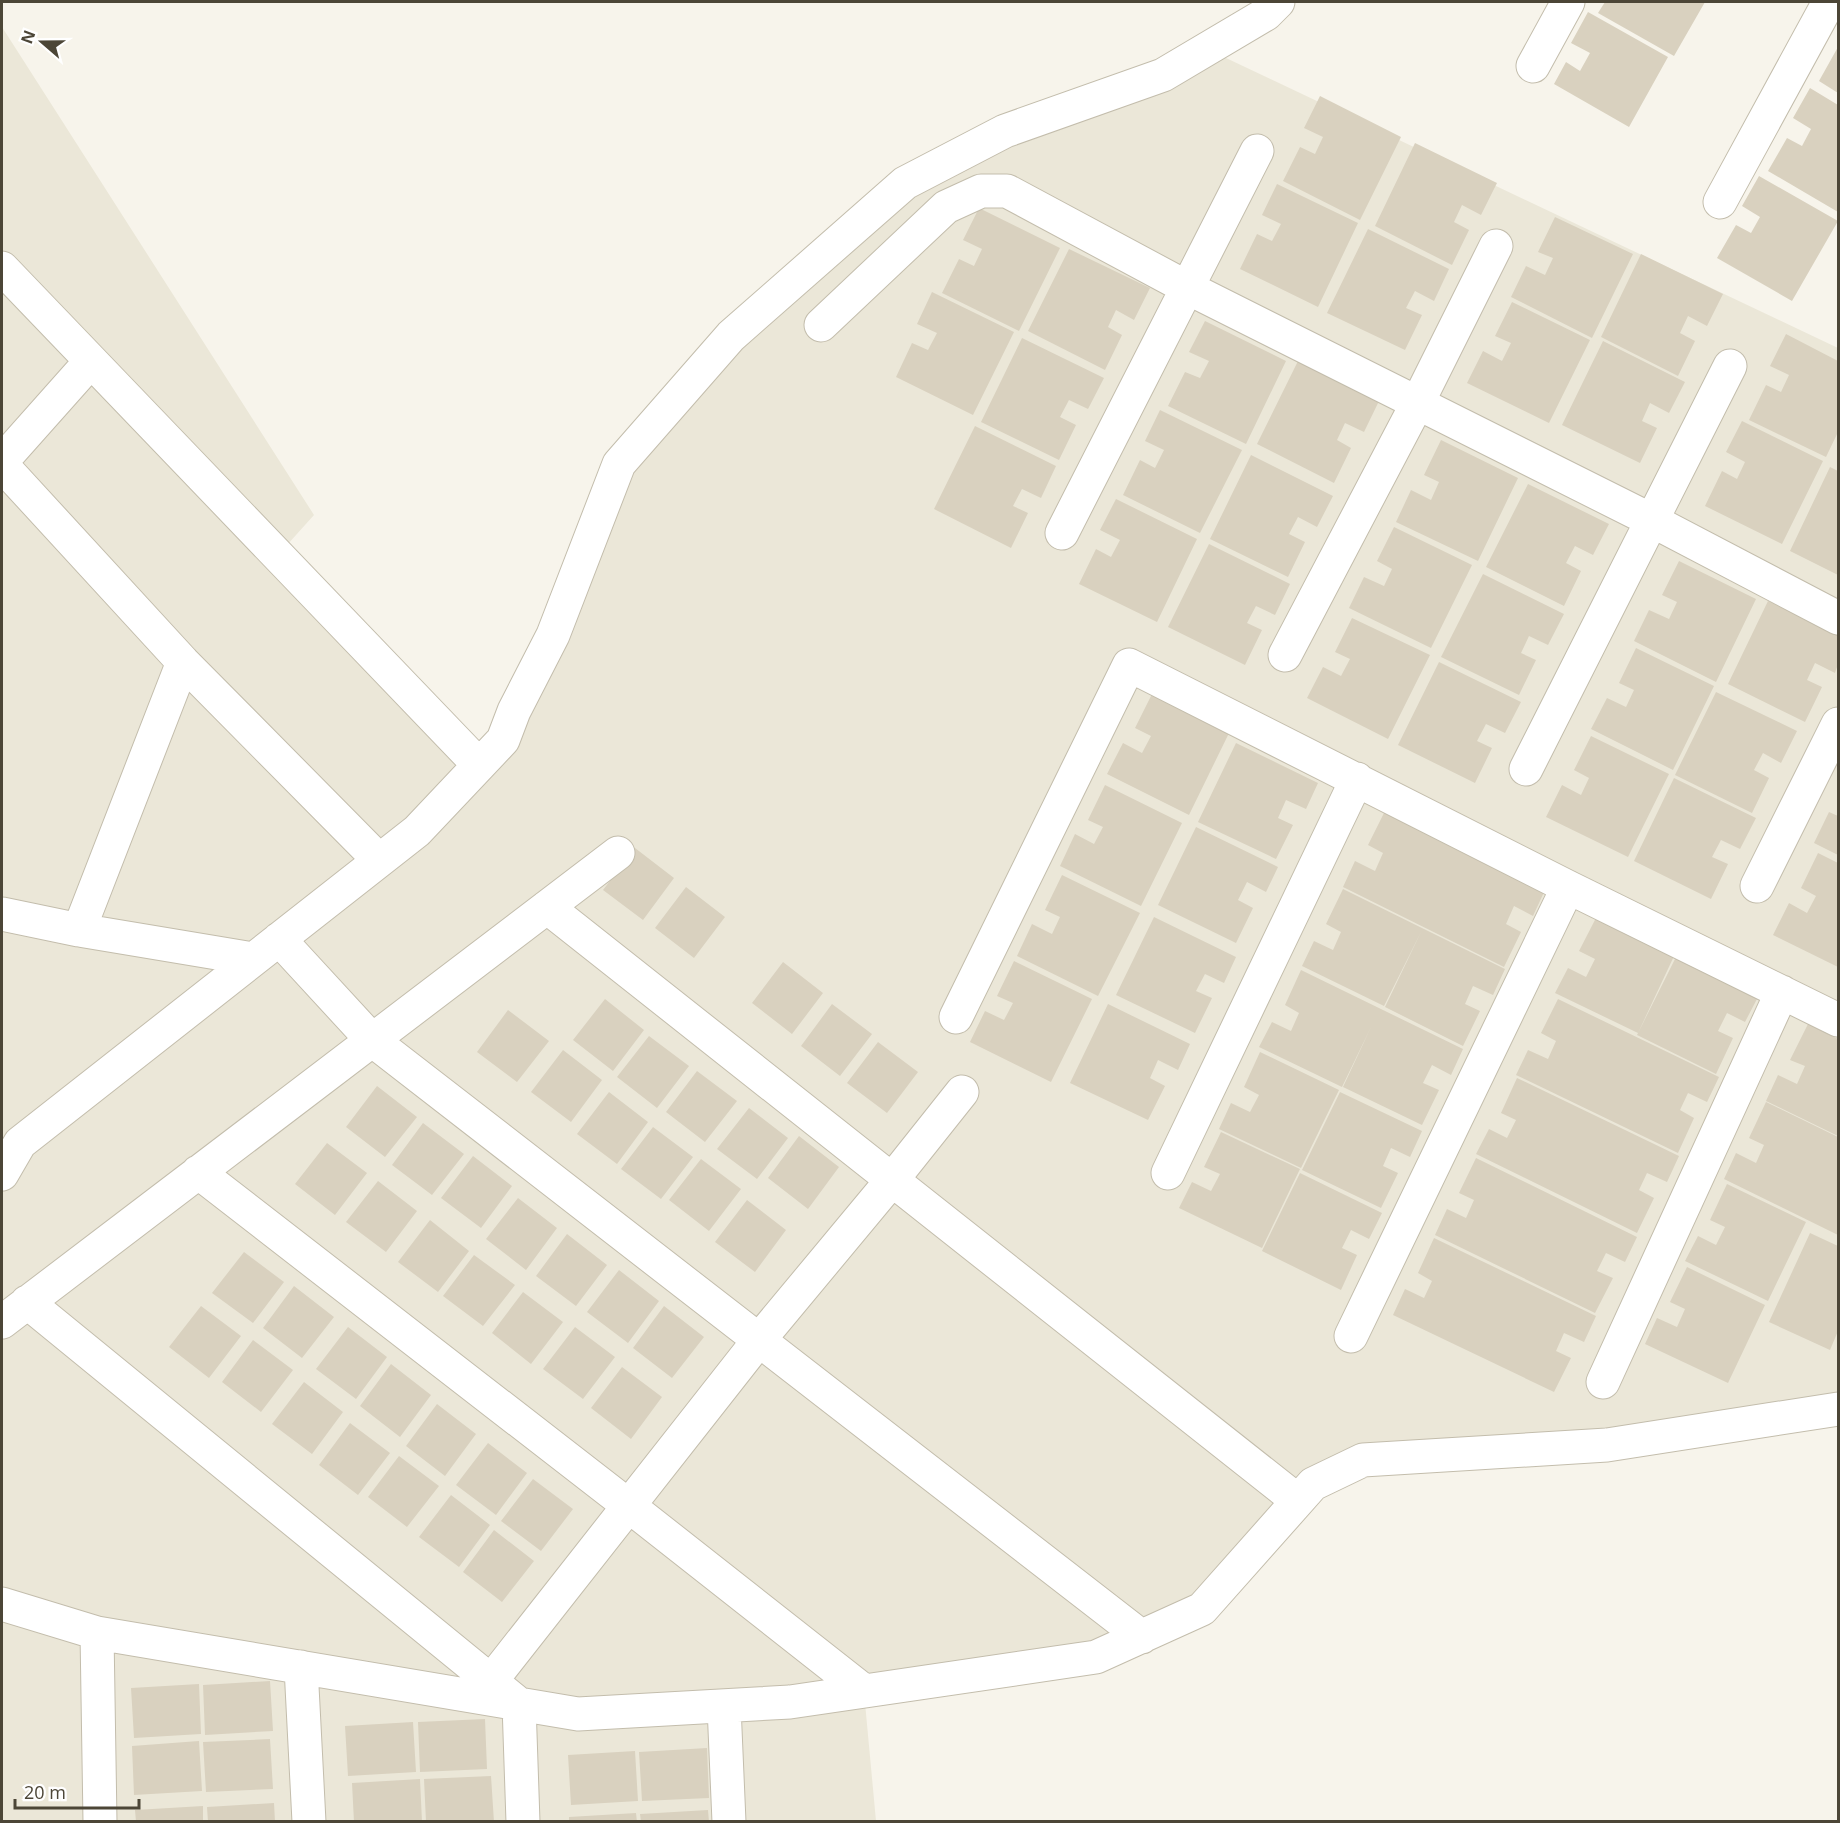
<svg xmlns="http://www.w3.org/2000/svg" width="1840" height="1823" viewBox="0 0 1840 1823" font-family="'Open Sans',sans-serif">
  <rect width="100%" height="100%" fill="#f7f4eb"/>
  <path fill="#ebe7d8" d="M2,27l312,488 -36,40 201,210 140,-301 286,-281 302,-134 631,299v1059l-525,77 -111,125 -106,48 -232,35 12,129h-874z"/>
  <path fill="#d9d1bf" d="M1605,2h100l-31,54 -76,-43z
    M1588,12l80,45 -39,70 -75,-43 12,-22 14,9 10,-18 -19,-10z
    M1838,47v46l-19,-12z
    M1810,88l28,17v107l-70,-41 19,-33 15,8 9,-17 -18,-11z
    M1320,96l81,41 -41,83 -77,-39 17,-34 15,7 8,-17 -19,-9z
    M1415,143l82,40 -16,32 -19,-10 -8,17 15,8 -17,35 -77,-39z
    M1759,176l79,45 -46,80 -75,-43 19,-33 15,8 9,-16 -18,-11z
    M1277,184l81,39 -40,84 -78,-38 17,-35 15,7 9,-17 -19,-9z
    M979,208l81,40 -41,83 -77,-38 17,-34 15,7 8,-17 -19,-9z
    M1555,217l78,37 -41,84 -81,-41 15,-31 19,9 8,-17 -15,-6z
    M1368,229l81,40 -15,32 -19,-10 -9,17 16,7 -17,35 -78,-37z
    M1069,249l81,39 -16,32 -18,-10 -8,17 14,8 -17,35 -77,-39z
    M1641,254l82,40 -16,32 -19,-10 -8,17 15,8 -17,35 -77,-39z
    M932,292l82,40 -41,83 -77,-38 16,-34 16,7 9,-17 -20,-9z
    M1512,302l78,38 -41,83 -82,-40 16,-32 19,10 9,-18 -16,-7z
    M1205,321l81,40 -40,83 -78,-38 17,-34 15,6 9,-17 -20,-9z
    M1786,334l52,27v71l-12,25 -77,-37 17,-35 15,7 8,-17 -19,-9z
    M1022,338l82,40 -16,31 -19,-9 -9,17 16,8 -17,35 -78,-38z
    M1603,341l82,41 -16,31 -19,-10 -8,18 15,7 -17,35 -78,-38z
    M1298,361l81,40 -15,31 -19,-9 -8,17 14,8 -17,35 -77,-39z
    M1160,410l82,40 -42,83 -77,-38 17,-35 15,8 9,-18 -19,-9z
    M1742,421l81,40 -41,83 -77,-38 17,-35 15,8 8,-17 -19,-10z
    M975,426l81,40 -15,32 -19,-9 -9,17 15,7 -17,35 -77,-39z
    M1441,440l77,38 -40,83 -82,-39 15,-32 20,10 8,-18 -15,-7z
    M1251,455l82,41 -16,31 -19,-10 -9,17 16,8 -17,35 -78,-38z
    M1830,467l8,4v104l-48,-24z
    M1528,484l81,40 -16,31 -18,-9 -9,17 15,8 -17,35 -78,-39z
    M1116,499l81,40 -40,83 -78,-38 17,-35 15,8 9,-17 -20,-10z
    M1394,527l78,38 -41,83 -82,-40 15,-31 20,9 8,-17 -15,-8z
    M1209,544l81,40 -15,31 -19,-9 -9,17 15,7 -17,35 -77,-38z
    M1679,561l77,38 -40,83 -82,-41 15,-31 20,9 8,-17 -15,-7z
    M1483,574l81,40 -16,31 -19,-9 -8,17 15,7 -17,35 -78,-38z
    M1768,601l70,34v29l-3,9 -20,-10 -8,17 15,7 -17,35 -77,-38z
    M1352,618l78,37 -42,84 -81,-41 16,-31 18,9 9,-17 -15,-7z
    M1636,648l78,38 -41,84 -82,-41 16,-31 19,9 8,-17 -15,-7z
    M1439,662l82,40 -16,31 -19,-9 -9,17 15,7 -17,35 -77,-38z
    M1716,692l81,39 -16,32 -18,-10 -9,17 15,8 -17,35 -77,-38z
    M1152,694l78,37 -41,84 -82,-41 16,-31 19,10 9,-17 -16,-8z
    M1591,736l78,38 -41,83 -82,-40 16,-32 19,10 8,-17 -15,-8z
    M1236,743l82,40 -12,26 -20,-9 -8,18 15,7 -17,34 -78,-37z
    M1674,778l82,40 -16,31 -19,-9 -9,17 16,7 -17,35 -77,-38z
    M1105,785l77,38 -41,83 -81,-40 15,-32 19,10 9,-17 -15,-7z
    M1385,811l160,79 -12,26 -19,-10 -8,18 15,8 -17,35 -161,-80 12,-26 20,10 8,-18 -15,-8z
    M1829,812l9,4v39l-24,-12z
    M1196,827l82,40 -12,25 -19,-10 -9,18 15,8 -17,35 -78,-38z
    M635,848l39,30 -31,42 -40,-30z
    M1818,853l20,10v104l-65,-32 16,-32 18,10 9,-17 -15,-8z
    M1062,875l78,38 -42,83 -81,-40 15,-32 20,10 8,-17 -15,-7z
    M686,887l39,30 -31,41 -39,-30z
    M1343,889l162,80 -12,26 -20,-9 -8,18 15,7 -17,35 -78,-39 36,-75 -37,74 -82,-40 12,-25 19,9 8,-18 -15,-8z
    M1597,916l78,38 -37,79 -83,-40 13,-25 18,9 9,-18 -16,-8z
    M1154,917l82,40 -12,26 -19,-9 -9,17 16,7 -17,35 -79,-38z
    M1676,957l82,40 -13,25 -18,-9 -9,18 15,7 -17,36 -79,-39z
    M1014,961l78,38 -41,83 -81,-40 15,-31 19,9 9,-17 -16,-7z
    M783,962l40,31 -31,41 -40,-31z
    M1301,970l162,79 -12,26 -19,-10 -9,18 16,7 -17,35 -79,-38 28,-60 -29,60 -83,-40 13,-25 19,9 8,-18 -14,-8z
    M605,999l39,31 -31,41 -40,-31z
    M1558,999l161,78 -12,25 -19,-9 -8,17 14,8 -16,35 -162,-78 12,-25 20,9 8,-18 -15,-8z
    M832,1004l40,30 -32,42 -39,-30z
    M1108,1004l82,40 -12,26 -20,-10 -8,18 15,8 -17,34 -78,-37z
    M508,1010l41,31 -32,41 -40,-30z
    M1808,1024l30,15v97l-72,-35 12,-26 19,9 8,-18 -15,-6z
    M649,1036l40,30 -32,42 -40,-31z
    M878,1042l40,30 -31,41 -40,-30z
    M563,1050l39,30 -31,42 -40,-30z
    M1260,1052l79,38 -38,78 -82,-39 12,-26 19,9 9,-17 -15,-8z
    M697,1071l40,30 -32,41 -39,-30z
    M1517,1078l162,78 -12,26 -20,-9 -8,17 15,8 -17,35 -161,-79 13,-25 18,9 9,-18 -15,-7z
    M377,1086l40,31 -32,40 -39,-30z
    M609,1092l39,30 -31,42 -40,-30z
    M1340,1092l82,39 -12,26 -19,-9 -8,18 15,7 -17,35 -79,-38z
    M1766,1102l72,35v98l-114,-56 12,-26 20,10 8,-18 -15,-7z
    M749,1108l39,30 -31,41 -40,-30z
    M423,1123l41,31 -32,41 -40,-30z
    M653,1127l40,30 -32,42 -40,-30z
    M1221,1132l79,37 -38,79 -83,-40 13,-26 19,9 9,-17 -16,-7z
    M799,1136l40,31 -31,42 -40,-31z
    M327,1143l40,30 -32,42 -40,-31z
    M473,1156l39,30 -31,42 -40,-30z
    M1476,1158l161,79 -12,25 -19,-9 -9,18 16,7 -18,35 -160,-78 12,-26 19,9 8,-18 -15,-7z
    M701,1159l40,30 -32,42 -40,-31z
    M1300,1173l82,40 -13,26 -18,-9 -9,18 15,7 -16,35 -79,-39z
    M378,1181l39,30 -31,41 -40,-30z
    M1727,1184l79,38 -38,79 -83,-40 13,-25 18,9 9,-18 -15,-7z
    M518,1198l39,30 -31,42 -40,-31z
    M747,1200l39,30 -31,42 -40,-30z
    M430,1220l39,31 -31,41 -40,-30z
    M1810,1233l28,13v85l-8,19 -61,-28z
    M567,1234l40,31 -31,41 -40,-30z
    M1434,1238l162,78 -12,26 -20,-9 -8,18 15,7 -17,34 -161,-77 12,-26 19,9 8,-17 -14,-8z
    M244,1252l40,30 -31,41 -41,-30z
    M474,1255l41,30 -32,41 -40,-30z
    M1687,1267l78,38 -37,78 -83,-39 12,-26 20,9 8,-18 -15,-7z
    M619,1270l40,31 -31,42 -41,-31z
    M294,1286l40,31 -32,41 -39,-30z
    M523,1292l40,30 -32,42 -39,-31z
    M201,1306l40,30 -32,42 -40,-31z
    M664,1306l40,31 -32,41 -39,-30z
    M348,1327l39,30 -31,42 -40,-30z
    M575,1327l40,30 -32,42 -40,-30z
    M253,1340l40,30 -32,42 -39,-30z
    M391,1364l40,31 -31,42 -40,-31z
    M622,1367l40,30 -31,42 -40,-31z
    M304,1382l39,30 -31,42 -40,-30z
    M437,1404l39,30 -31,42 -39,-30z
    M350,1423l40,30 -32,42 -39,-30z
    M488,1443l39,30 -31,42 -40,-30z
    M399,1456l40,30 -32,41 -39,-30z
    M533,1479l40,30 -32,42 -40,-30z
    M451,1495l39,30 -31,42 -40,-30z
    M494,1530l40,31 -32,41 -39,-30z
    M270,1681l3,50 -68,4 -2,-50z
    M199,1684l2,50 -67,4 -3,-50z
    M485,1719l2,50 -67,3 -2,-50z
    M413,1722l3,50 -68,4 -3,-50z
    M270,1739l3,50 -67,3 -3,-50z
    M199,1741l3,50 -68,4 -2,-49z
    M707,1748l2,50 -67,3 -3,-49z
    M635,1751l3,50 -67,4 -3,-50z
    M491,1776l3,46h-68l-2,-43z
    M420,1779l2,43h-68l-2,-39z
    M274,1803l1,19h-67l-1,-15z
    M203,1806v16h-67l-1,-12z
    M708,1810l1,12h-68l-1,-8z
    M636,1813l1,9h-68v-5z"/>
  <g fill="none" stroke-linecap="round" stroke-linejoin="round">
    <defs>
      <path id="street" d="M1533,66l35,-64
        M1720,202l109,-200
        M2,268l477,497
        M821,325l125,-118 35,-16h26l179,96 465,233 187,98
        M2,461l89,-100
        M2,465l181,197 196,198
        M1062,533l195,-382
        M1285,655l133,-253 78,-156
        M1526,769l204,-403
        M1757,886l81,-162
        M547,907l751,594
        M2,914l77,16 174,29
        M79,930l104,-268
        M279,939l93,101 770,597
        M956,1017l173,-352 439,222 270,133
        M198,1172l431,334 235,185
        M1168,1173l189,-394
        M2,1174l18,-31 397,-312 86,-91 11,-29 39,-76 66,-171 112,-128 174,-153 100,-52 158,-56 103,-61 12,-12
        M27,1302l492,402 4,118
        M2,1322l616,-469
        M1351,1336l217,-449
        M1603,1382l179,-390
        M2,1604l95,29 481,81 212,-12 306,-45 106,-48 111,-125 50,-24 244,-15 231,-36
        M97,1633l3,189
        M301,1667l8,155
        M491,1681l268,-341 133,-160 70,-88
        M724,1706l5,116"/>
    </defs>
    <use href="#street" stroke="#c3bdac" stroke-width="35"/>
    <use href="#street" stroke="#fff" stroke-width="33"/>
  </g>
  <rect width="1840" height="1823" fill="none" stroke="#4c4637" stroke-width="6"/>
  <g transform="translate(42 42) rotate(290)" stroke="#ffffff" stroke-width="4.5" paint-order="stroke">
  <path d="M0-4.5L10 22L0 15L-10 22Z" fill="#4c4637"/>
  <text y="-9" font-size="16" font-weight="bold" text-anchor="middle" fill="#4c4637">N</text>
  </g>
  <path d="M15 1799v9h124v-9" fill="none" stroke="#4c4637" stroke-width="3"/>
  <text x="24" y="1799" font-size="18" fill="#4c4637" stroke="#ffffff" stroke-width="4.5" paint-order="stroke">20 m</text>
</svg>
